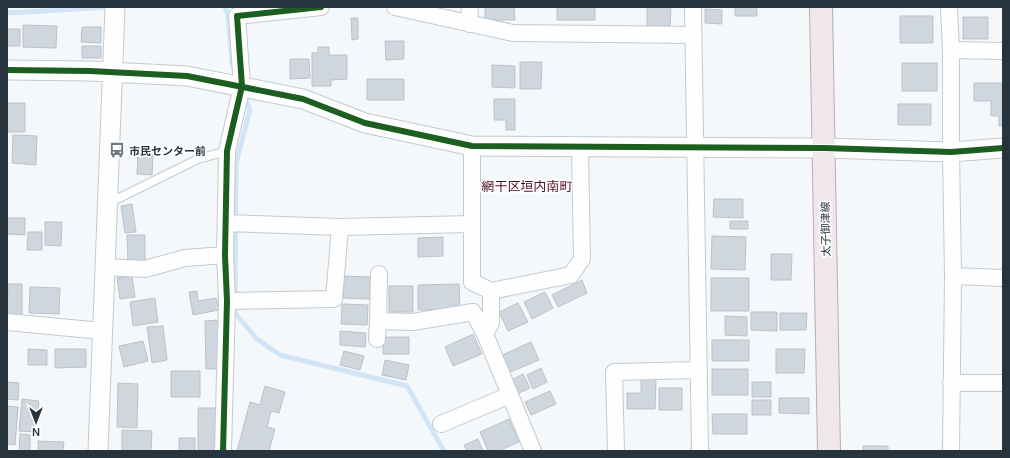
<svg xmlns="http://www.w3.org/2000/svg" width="1010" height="458" viewBox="0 0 1010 458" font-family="Manrope,'Noto Sans JP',sans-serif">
  <rect width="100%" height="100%" fill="#f5f8fb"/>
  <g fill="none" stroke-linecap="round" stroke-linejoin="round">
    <path stroke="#d1e5f6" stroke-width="5" d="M225,7l3,7 4,49 3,8
      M7,13l104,-6
      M244,95l6,15 -14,53 -1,150 22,26 23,16 127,31 37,65"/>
  </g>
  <path fill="#d0d6dd" stroke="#bbc2c7" d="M485,7h29l1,13h-30z
    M557,7h38v13h-38z
    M647,7h24l-1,20 -23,-1z
    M735,7h22v9h-22z
    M705,9l17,1v14l-17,-1z
    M900,16h33v27h-33z
    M963,17h25v22h-25z
    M351,18h7v21l-6,1z
    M23,25l34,1 -1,22 -33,-1z
    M82,27h19v16l-20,-1z
    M7,29h13v17h-13z
    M385,41h19v18l-18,1z
    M82,46h19v12h-19z
    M318,47h11v8h18v24l-16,1v6h-19v-33h6z
    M290,59h19l1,19 -20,1z
    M520,62h22l-1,27h-21z
    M902,63h35v28h-35z
    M492,65l23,1v22l-23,-1z
    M367,79h37v21h-37z
    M974,83h29v43h-4v-10h-8v-15h-17z
    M494,99h21v31h-9v-10h-12z
    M7,103h18v29h-18z
    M898,104h33v21h-33z
    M13,135l24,1 -1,29 -24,-2z
    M138,155h15l-1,20 -15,-1z
    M714,199h29v19l-30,-1z
    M132,204l4,28 -11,1 -4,-27z
    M7,218h18v17l-18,-1z
    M730,221h18v8h-18z
    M45,222h17l-1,24 -16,-1z
    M28,232h14v18h-15z
    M127,235h18v28h-17z
    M712,236l34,1 -1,33 -34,-1z
    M443,237v19l-25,1v-19z
    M771,254h21l-1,26h-20z
    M132,276l3,21 -15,2 -3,-21z
    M344,276l27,1 -1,22 -27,-1z
    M711,278h38v33h-38z
    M582,280l5,13 -29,14 -6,-12z
    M8,284h14v35h-15z
    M459,284l1,25 -42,1v-25z
    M389,286h24v26h-24z
    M30,287l30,1 -1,26 -30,-1z
    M197,291l1,10 18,-3 3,12 -26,5 -4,-23z
    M545,292l8,16 -21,11 -8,-17z
    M155,298l3,24 -25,4 -3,-24z
    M518,303l10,19 -20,9 -9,-19z
    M342,304l26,1 -1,20 -26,-1z
    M751,312h26v19l-26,-1z
    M780,313h27l-1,17h-26z
    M725,316l22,1v19l-22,-1z
    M220,320l2,49h-16l-1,-48z
    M163,326l4,34 -15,3 -5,-36z
    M340,331l26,2 -1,14 -25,-2z
    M473,334l9,20 -29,12 -8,-19z
    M383,337h26v17h-26z
    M712,340h37v21h-37z
    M143,341l5,20 -24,6 -5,-21z
    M531,342l8,18 -31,13 -8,-17z
    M28,349l19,1v15h-19z
    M55,349h31v18l-31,1z
    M776,349h29l-1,24h-28z
    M344,351l20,5 -4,14 -20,-5z
    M385,360l24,5 -3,15 -24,-5z
    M541,368l6,14 -14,7 -6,-14z
    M712,369h36v26h-36z
    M171,371h29v26h-29z
    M523,374l7,14 -13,6 -6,-14z
    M641,379h15l-1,30h-28v-16h14z
    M7,382l12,1 -1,17 -11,-1z
    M752,382h19v15h-19z
    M118,383l20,1 -1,44 -20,-1z
    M265,386l20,6 -6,21 -8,-2 -4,16 8,2 -6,22h-32l13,-49 10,3z
    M659,388h23v22h-23z
    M550,391l6,13 -25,11 -6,-13z
    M779,398h30v16l-30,-1z
    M22,399l17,2 -3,31 -17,-1z
    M752,400h19v15h-19z
    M7,406l11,1 -3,38 -8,-1z
    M198,408h23v43h-23z
    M712,414h35v20h-34z
    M509,419l10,23 -21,9h-10l-8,-19z
    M122,430l30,1 -1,20h-29z
    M20,434l10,1v16h-11z
    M179,438h16v13h-16z
    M478,439l5,12h-16l-3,-6z
    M38,441l26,1 -1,9h-25z
    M863,446h25v5h-25z"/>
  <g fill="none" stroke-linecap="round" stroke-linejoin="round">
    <defs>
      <path id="service" d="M107,204l91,-45 29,-8"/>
      <path id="minor" d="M395,7l118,26 180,2
        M693,7l7,444
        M949,7l2,43v102l2,124 -2,175
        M469,24l1,-17
        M951,50l52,1
        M472,146v136l19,9 80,-16 11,-16 -2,-111
        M226,223l114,4 132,-3
        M104,267l41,2 40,-11 40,-3
        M953,276l50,2
        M491,291v32l-6,11 48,117
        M227,301l107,-2 6,-72
        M378,321l35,1 60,-10 12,22
        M7,322l95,9
        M377,339l1,-18 1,-47
        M951,383h52
        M441,424l69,-29
        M223,451l4,-150 -2,-46 2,-104 15,-65 -5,-70 84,-9
        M616,451l-2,-79 85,-2"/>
      <path id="tertiary" d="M7,70l83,1 97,5 116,23 62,24 107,23 352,2 127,4 52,-4
        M98,451l17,-444"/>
      <path id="primary" d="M821,7l8,444"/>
    </defs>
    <use href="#service" stroke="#c3cad0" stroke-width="10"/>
    <use href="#minor" stroke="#c3cad0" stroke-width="18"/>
    <use href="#tertiary" stroke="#c3cad0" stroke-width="21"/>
    <use href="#primary" stroke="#baacb1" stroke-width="24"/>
    <use href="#service" stroke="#fefefe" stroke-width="8"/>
    <use href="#minor" stroke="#fefefe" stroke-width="16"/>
    <use href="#tertiary" stroke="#fefefe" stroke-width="19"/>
    <use href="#primary" stroke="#f0e7ea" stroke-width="22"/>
    <defs>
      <path id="cycleway" d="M7,70l83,1 97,5 116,23 62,24 107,23 352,2 127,4 52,-4
        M223,451l4,-150 -2,-46 2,-104 15,-65 -5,-70 84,-9"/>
    </defs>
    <use href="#cycleway" stroke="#fff" stroke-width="8"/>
    <use href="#cycleway" stroke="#1b5e20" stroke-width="6"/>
  </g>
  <defs>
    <symbol id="bus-bare" viewBox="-9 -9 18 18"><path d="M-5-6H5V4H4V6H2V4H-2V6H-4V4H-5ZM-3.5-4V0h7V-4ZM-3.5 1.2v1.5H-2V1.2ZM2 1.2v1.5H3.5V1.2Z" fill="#6f7880" stroke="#fff" stroke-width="2.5" paint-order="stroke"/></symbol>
  </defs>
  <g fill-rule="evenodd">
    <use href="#bus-bare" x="106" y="139" width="22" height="22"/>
  </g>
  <g text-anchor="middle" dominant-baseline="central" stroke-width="3.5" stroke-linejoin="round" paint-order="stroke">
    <g font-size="11" font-weight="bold" fill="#27333d" stroke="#fff" text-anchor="start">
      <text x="129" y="150">市民センター前</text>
    </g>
    <g font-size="11" fill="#27333d" stroke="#fff">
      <text transform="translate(825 229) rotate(-91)">太子御津線</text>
    </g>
    <g font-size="13" fill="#510c21" stroke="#fff">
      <text x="527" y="186">網干区垣内南町</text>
    </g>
  </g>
  <rect width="1010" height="458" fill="none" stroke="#27333d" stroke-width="16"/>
  <g transform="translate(36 422) rotate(180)" stroke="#ffffff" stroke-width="3" paint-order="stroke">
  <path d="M0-3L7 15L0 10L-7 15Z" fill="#27333d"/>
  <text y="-6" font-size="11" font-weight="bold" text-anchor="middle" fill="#27333d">N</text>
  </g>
</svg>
